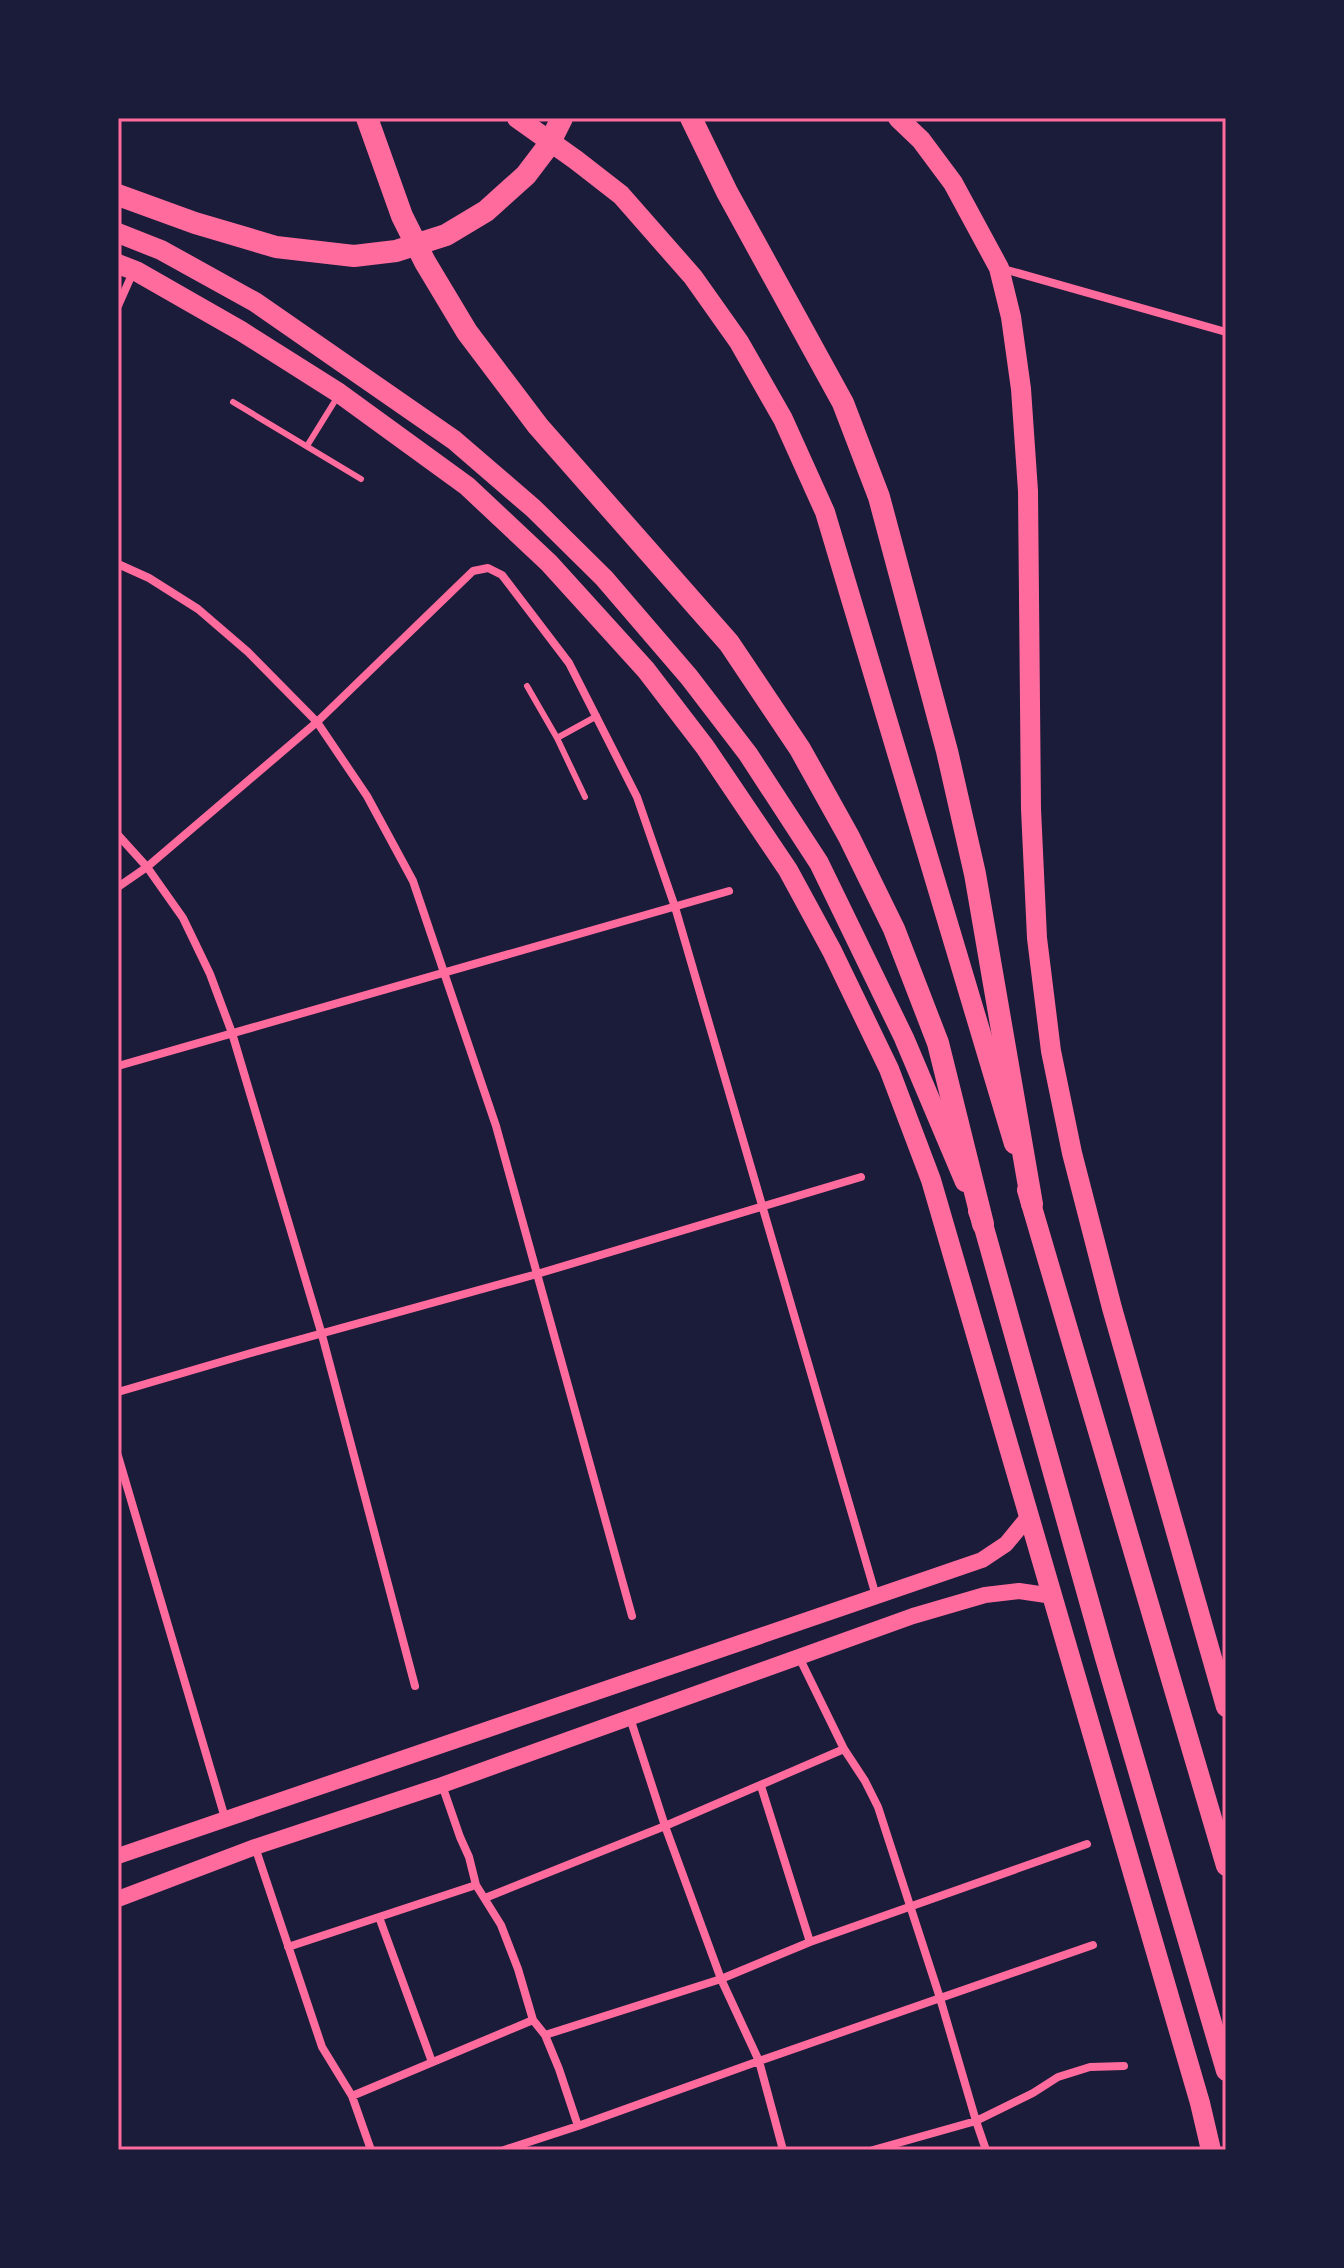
<svg xmlns="http://www.w3.org/2000/svg" width="1344" height="2268" viewBox="0 0 1344 2268" font-family="'DejaVu Sans',sans-serif">
  <rect width="100%" height="100%" fill="#1b1b3a"/>
  <g fill="none" stroke-linecap="round" stroke-linejoin="round">
    <path stroke="#ff6b9d" stroke-width="6" d="M233,402l128,77
      M307,446l31,-50
      M527,686l30,52 28,59
      M557,738l40,-22"/>
    <path stroke="#ff6b9d" stroke-width="8" d="M1000,268l226,64
      M118,306l16,-36
      M118,564l31,14 49,31 50,43 69,70 50,74 46,85 83,245 136,490
      M118,835l29,32 36,51 27,56 22,59 90,302 93,351
      M118,887l29,-20 170,-145 156,-151 15,-3 14,7 67,88 68,134 38,110 201,689
      M118,1066l611,-175
      M118,1392l133,-39 286,-79 324,-97
      M118,1456l107,362
      M799,1657l45,92 21,32 13,26 62,191 36,123 10,29
      M630,1718l35,108 56,153 38,82 24,89
      M442,1785l18,52 9,20 7,28 25,40 17,44 15,51 12,15 14,34 19,57
      M761,1786l49,156
      M255,1847l67,200 30,49 19,54
      M485,1898l180,-72 179,-77
      M379,1917l53,145
      M288,1947l188,-62
      M545,2035l176,-56 89,-37 277,-98
      M352,2096l181,-76
      M504,2150l74,-24 181,-65 334,-116
      M873,2150l103,-29 57,-28 25,-16 32,-10 34,-1"/>
    <path stroke="#ff6b9d" stroke-width="16" d="M118,1856l864,-296 24,-16 23,-28
      M118,1899l137,-52 187,-62 471,-169 72,-21 34,-4 34,5"/>
    <path stroke="#ff6b9d" stroke-width="20" d="M517,118l59,42 45,35 72,82 46,65 44,77 42,93 189,632
      M898,118l23,22 32,43 46,85 12,49 10,72 7,102 3,318 6,129 14,113 21,102 40,155 114,399
      M118,233l43,17 94,52 199,138 79,68 71,70 85,99 59,77 71,109 85,175 61,144
      M118,264l18,7 105,60 98,62 128,93 82,77 97,107 59,77 83,123 44,81 57,118 42,111 269,923 11,47
      M1027,1190l199,676
      M978,1211l5,13 122,434 121,413"/>
    <path stroke="#ff6b9d" stroke-width="22" d="M367,118l35,98 23,46 42,70 71,94 191,217 71,106 49,88 45,92 44,114 45,181
      M691,118l36,74 116,211 36,94 68,254 28,123 57,330
      M118,195l77,28 81,24 78,9 42,-5 50,-16 40,-24 40,-36 22,-29 14,-28"/>
  </g>
  <rect width="1344" height="2268" fill="none" stroke="#1b1b3a" stroke-width="240"/>
  <rect x="120" y="120" width="1104" height="2028" fill="none" stroke="#ff6b9d" stroke-width="3"/>
</svg>
